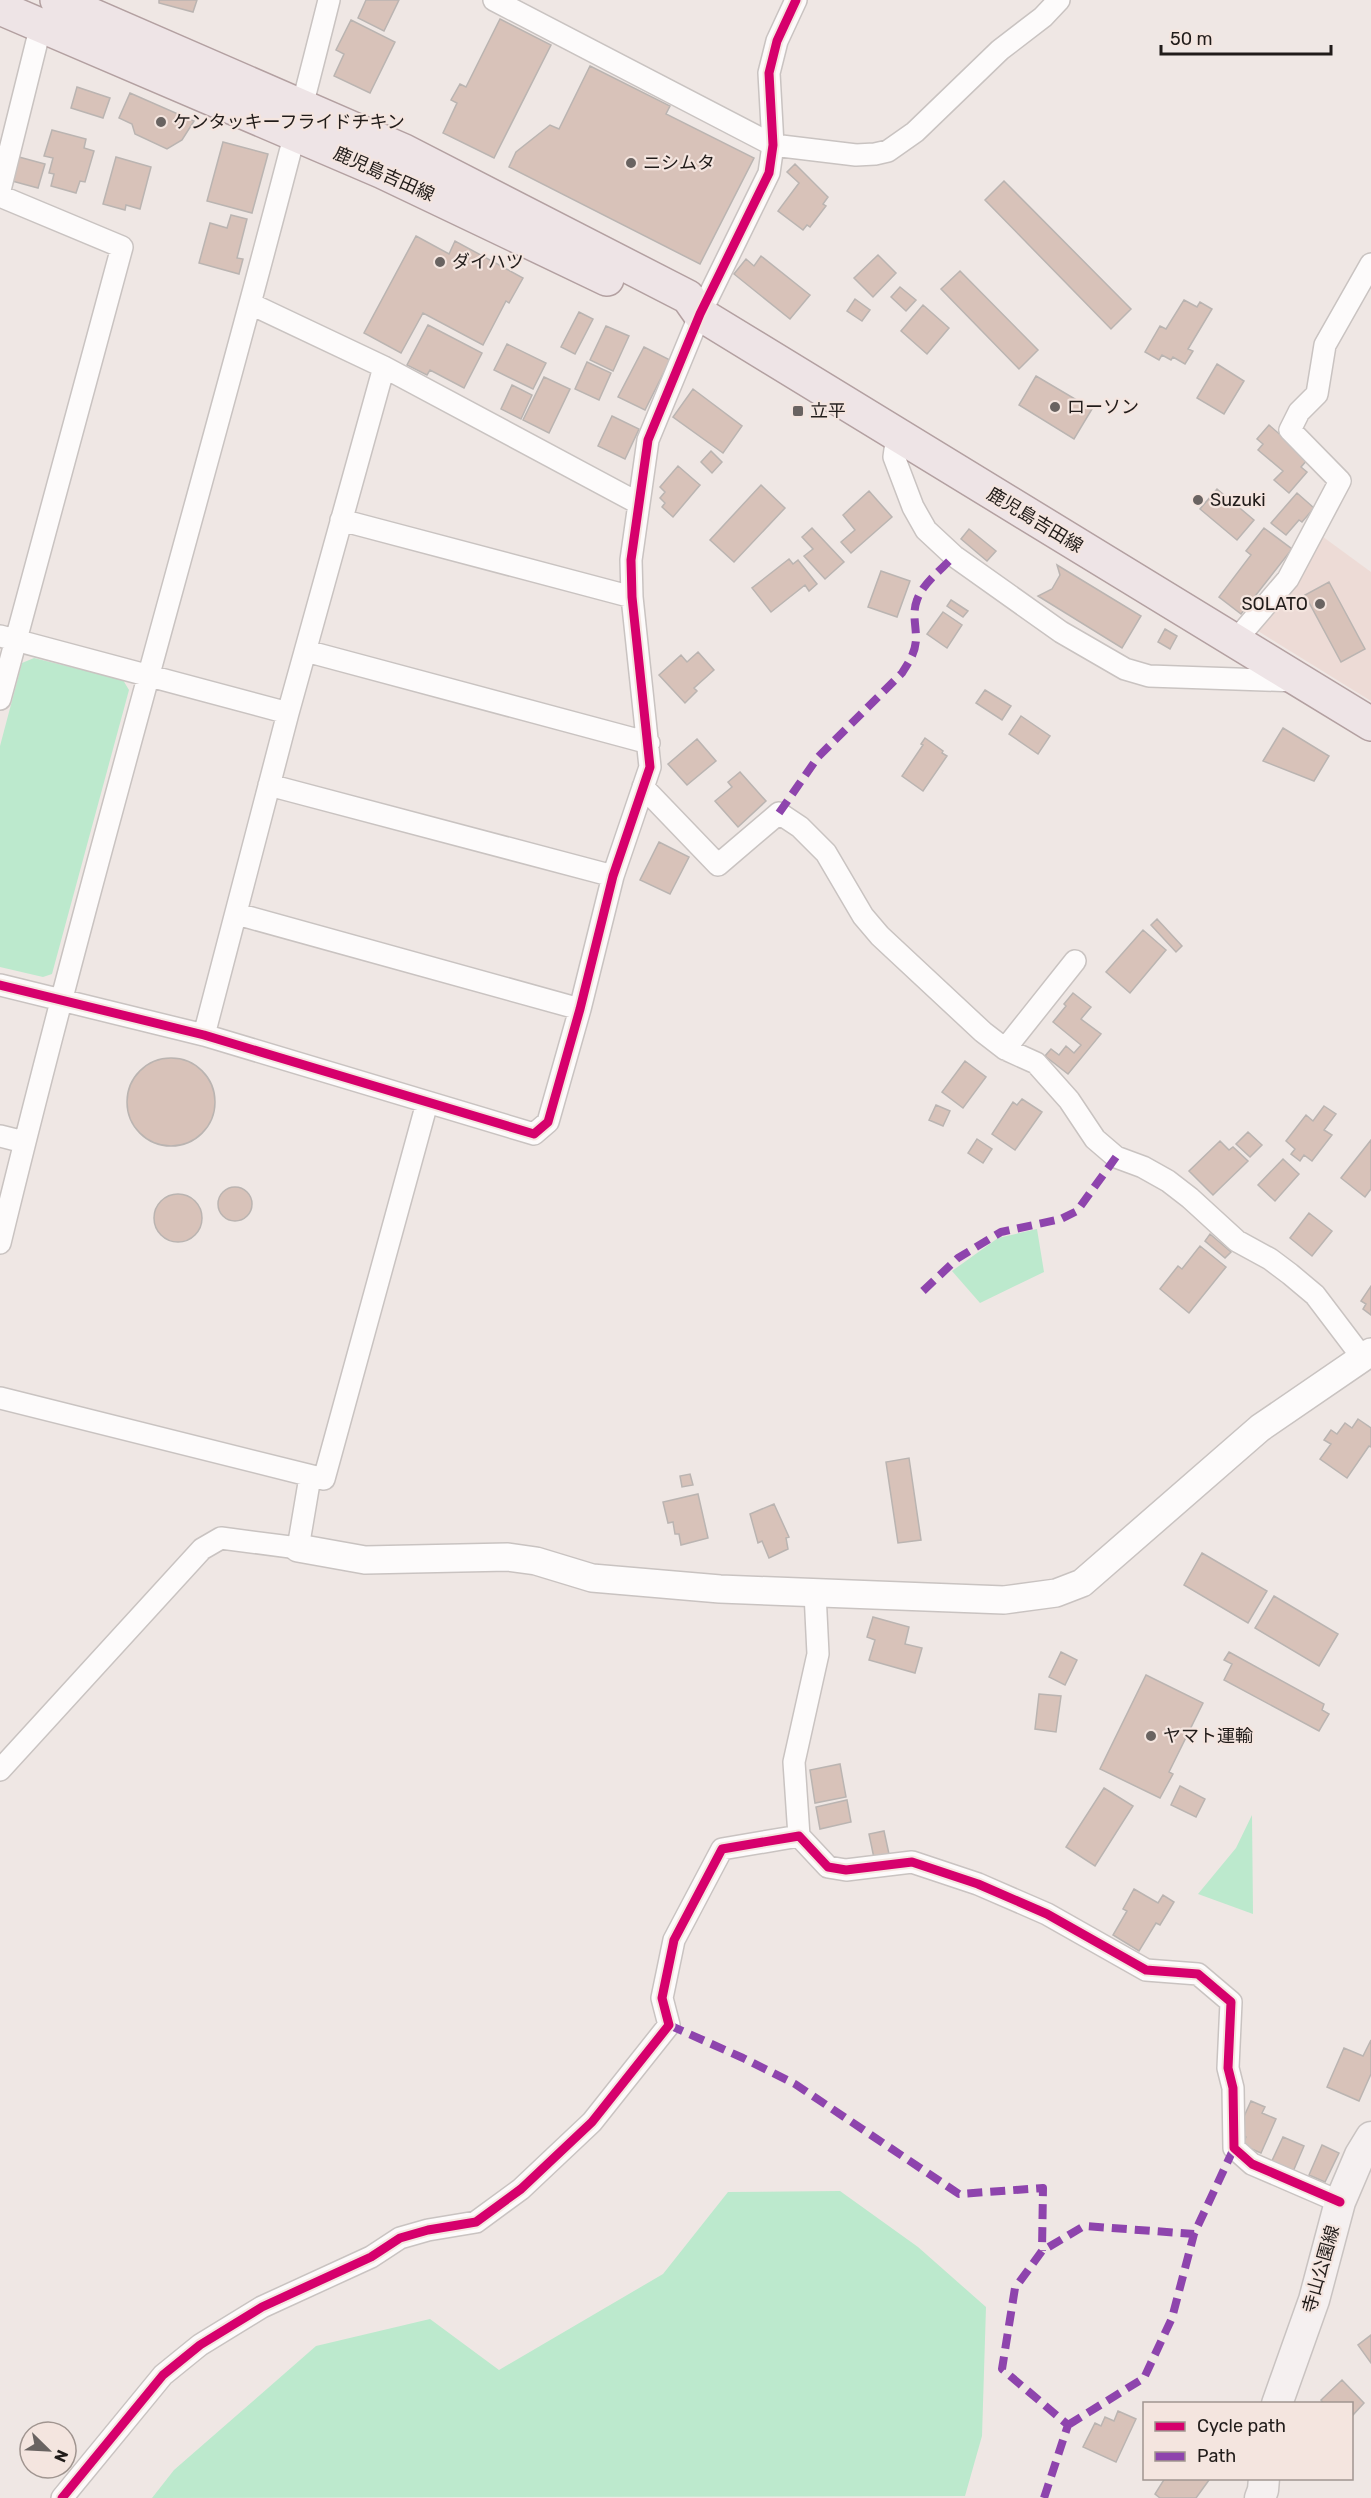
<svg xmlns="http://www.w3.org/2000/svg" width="1371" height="2498" viewBox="0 0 1371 2498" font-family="Rubik,'Noto Sans JP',sans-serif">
  <rect width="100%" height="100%" fill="#efe7e4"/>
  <path fill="#eddbd6" d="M1315,531l56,41v129l-121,-75z"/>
  <path fill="#bce9cd" d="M34,658l89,22 6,10 -77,284 -9,3 -43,-10v-221l22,-83z
    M1037,1229l7,43 -64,31 -28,-32 46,-33z
    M1252,1815l1,99 -55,-20 38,-46z
    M840,2191l78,56 68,60 -4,129 -17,60 -813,2 22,-28 142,-124 114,-27 69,51 164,-96 65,-82z"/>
  <path fill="#d8c2b9" stroke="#bab4b1" stroke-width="1.5" d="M159,0h38l-4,12 -34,-9z
    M366,0h33l-15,31 -26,-13z
    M500,19l51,26 -57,113 -51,-25 14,-30 -6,-3 9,-16 6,3z
    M351,20l44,22 -25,51 -36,-17 10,-22 -8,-4z
    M590,66l80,40 -4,8 88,44 -54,106 -191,-97 7,-15 34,-27 9,4z
    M77,87l33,11 -7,20 -32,-10z
    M130,93l64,28 -12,19 -15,9 -32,-15 -3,-10 -13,-6z
    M52,130l34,9 -2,9 10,3 -9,31 -5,-1 -4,12 -25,-7 3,-12 -5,-1 4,-15 -9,-2z
    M223,142l45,12 -16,59 -45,-12z
    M19,157l26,7 -7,24 -26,-7z
    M116,157l35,10 -11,42 -14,-4 -1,5 -22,-6z
    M795,164l33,33 -5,7 3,2 -16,21 -3,-2 -4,5 -25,-19 21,-28 -12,-11z
    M1004,181l127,128 -20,20 -126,-129z
    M231,215l16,4 -10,39 6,1 -4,15 -40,-11 11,-40 17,5z
    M416,236l33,18 6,-13 68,37 -14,25 -3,-2 -23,44 -60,-32 -22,40 -37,-20z
    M878,255l18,18 -23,24 -19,-19z
    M761,256l49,39 -20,24 -56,-45 12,-15 8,7z
    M960,271l78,79 -19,19 -78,-80z
    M900,287l16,13 -10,11 -15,-14z
    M855,299l15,11 -8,11 -15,-10z
    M1184,300l13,7 3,-5 12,7 -24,40 5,2 -8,13 -12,-7 -2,3 -9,-5 -3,5 -14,-8 15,-26 6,3z
    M923,305l26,23 -22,26 -26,-23z
    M579,312l14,7 -18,35 -14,-7z
    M428,325l54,28 -18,35 -34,-18 -3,5 -20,-10z
    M606,326l23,10 -16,35 -23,-11z
    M507,344l39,19 -13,26 -39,-19z
    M644,347l26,13 -25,50 -27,-13z
    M587,362l24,11 -12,27 -24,-11z
    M1217,364l27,17 -20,33 -27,-16z
    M1036,376l56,33 -18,30 -55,-34z
    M544,377l26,12 -21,44 -26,-13z
    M512,385l20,10 -11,24 -20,-10z
    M693,389l49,37 -19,27 -50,-36z
    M612,416l27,13 -14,30 -27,-13z
    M1269,425l39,34 -7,8 6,5 -18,21 -15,-13 9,-9 -25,-21 5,-6 -6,-5z
    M711,451l11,11 -10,11 -11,-11z
    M678,466l22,19 -27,32 -11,-10 3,-4 -5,-5 5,-6 -5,-5z
    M761,485l24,23 -51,54 -24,-22z
    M1217,489l37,31 -17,20 -37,-31z
    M869,491l23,26 -41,36 -10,-11 14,-12 -12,-15z
    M1297,493l17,15 -12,14 -3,-2 -13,15 -15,-12z
    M812,528l32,34 -19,17 -21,-23 9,-7 -11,-12z
    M1264,528l28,21 -51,65 -22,-17 32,-42 -5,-4z
    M969,529l27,22 -9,10 -26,-22z
    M789,559l4,5 5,-4 19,24 -8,7 -4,-6 -34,27 -19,-24z
    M1057,565l84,51 -19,32 -84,-52 14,-7 8,-14z
    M881,571l29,10 -13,36 -29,-10z
    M1329,582l36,67 -24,13 -36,-67z
    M951,600l17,11 -5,6 -16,-11z
    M943,612l19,13 -15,23 -20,-14z
    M1165,629l12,7 -7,13 -12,-7z
    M698,652l16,18 -20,18 3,3 -12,12 -26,-28 22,-20 6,7z
    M985,690l26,16 -9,14 -26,-17z
    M1021,716l29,20 -12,18 -29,-20z
    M1283,728l46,28 -15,25 -51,-20z
    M925,738l18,13 -1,2 5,3 -24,35 -21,-15 21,-31 -2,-1z
    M697,739l19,22 -29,24 -19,-21z
    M740,772l26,29 -28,26 -23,-26 17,-14 -4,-5z
    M659,842l30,15 -19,37 -30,-14z
    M1157,919l25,27 -6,6 -25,-27z
    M1143,930l23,20 -36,43 -24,-21z
    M1073,993l18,14 -10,12 20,15 -33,40 -23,-18 6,-7 8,6 7,-9 8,7 7,-8 -28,-23 13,-16 -2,-2z
    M127 1102a44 44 0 1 1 88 0a44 44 0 1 1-88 0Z
    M965,1061l21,16 -23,31 -21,-16z
    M1022,1099l20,13 -27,38 -23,-16 21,-32 4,3z
    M936,1105l14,6 -7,15 -14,-6z
    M1324,1106l12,8 -12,16 8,5 -20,26 -8,-6 -4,6 -9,-7 4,-5 -9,-8 20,-26 7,6z
    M1248,1132l14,13 -12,12 -14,-13z
    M977,1139l15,10 -9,14 -15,-10z
    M1371,1140v49l-6,8 -24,-19z
    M1220,1141l9,9 4,-3 15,14 -35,34 -24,-24z
    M1283,1159l16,15 -24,27 -17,-16z
    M218 1204a17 17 0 1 1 34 0a17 17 0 1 1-34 0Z
    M154 1218a24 24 0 1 1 48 0a24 24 0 1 1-48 0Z
    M1309,1213l23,18 -20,25 -22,-18z
    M1210,1234l21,18 -6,6 -20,-17z
    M1200,1246l26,21 -37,46 -29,-24 18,-23 4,3z
    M1371,1286v29l-8,-6 3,-5 -5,-3z
    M1358,1419l13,9v19l-2,-1 -22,32 -27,-19 11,-15 -7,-4 7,-10 6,4 8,-11 7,5z
    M909,1458l12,82 -23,3 -12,-81z
    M690,1474l3,11 -11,2 -2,-11z
    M698,1494l10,44 -27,7 -2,-11h-4l-2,-12 -5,1 -5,-21z
    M774,1504l15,33 -3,1 2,11 -19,9 -7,-17 -4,2 -8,-29z
    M1202,1553l65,38 -19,32 -64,-38z
    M1274,1596l64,38 -19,32 -64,-38z
    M873,1617l36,10 -4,17 17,4 -7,25 -46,-13 6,-20 -8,-3z
    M1061,1652l16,8 -12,25 -16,-8z
    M1229,1652l95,52 -2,6 7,4 -10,17 -95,-51 8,-16 -8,-4z
    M1146,1675l57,28 -34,69 4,2 -13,24 -60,-29z
    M1039,1694l22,2 -5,36 -21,-3z
    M840,1764l6,33 -31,6 -5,-33z
    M1180,1786l25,13 -9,18 -25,-12z
    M1104,1788l29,18 -38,60 -29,-19z
    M847,1800l4,22 -31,7 -4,-22z
    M884,1831l5,23 -15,4 -5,-24z
    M1134,1889l24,14 5,-8 11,7 -14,23 -4,-2 -17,28 -26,-16 14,-24 -4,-2z
    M1371,2040v34l-12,27 -32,-14 17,-39 19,8z
    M1251,2101l14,6 -3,6 14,6 -15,34 -19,-8 4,-8 -9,-5z
    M1283,2137l21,9 -12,28 -22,-9z
    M1322,2145l17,8 -14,29 -16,-7z
    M1371,2335v28l-13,-18z
    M1342,2380l22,23 -12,13v-12h-28l-3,-4z
    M1118,2411l18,8 -20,43 -33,-15 12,-24 6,3 4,-9 9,4z
    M1165,2478h42l2,2 -13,18h-36l-5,-4z"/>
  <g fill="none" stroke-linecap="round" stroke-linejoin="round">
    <defs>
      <path id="minor" d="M494,0l279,145 83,10 19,-1 13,-3 27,-19 85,-82 43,-33 16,-17
        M0,190l41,-165
        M0,196l122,51 -122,452
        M251,304l133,63 254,136
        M897,435l-3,22 19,50 13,23 28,26 107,76 64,37 24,7 148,5
        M341,520l291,77
        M0,636l288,77
        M1235,641l53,-62 52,-98 -50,-51 9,-18 18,-18 8,-49 46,-81
        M306,651l343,92
        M269,785l344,91
        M643,787l75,78 61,-52 21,14 26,26 37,63 17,20 103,96 22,17 31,14 33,37 26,39 21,18 27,10 25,14 22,17 47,43 33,18 20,15 25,21 47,62
        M237,914l343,95
        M0,985l204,50 330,99 14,-12 32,-113 33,-133 37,-109 -18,-170 -1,-37 17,-120 52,-126 69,-141 4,-28 -4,-72 8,-32 19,-41
        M204,1035l84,-322 96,-346
        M1005,1049l70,-88
        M0,1136l24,6
        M0,1243c101,-416 225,-827 329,-1243
        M0,1398l324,81 103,-376
        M0,1770l202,-221 19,-11 77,10 12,-71
        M799,1836l-5,-74 24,-108 -3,-61
        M62,2498l101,-123 37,-30 62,-38 109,-50 29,-19 28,-8 48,-8 45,-33 71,-67 77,-97 -7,-27 12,-58 48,-91 77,-13 29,31 18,3 66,-8 66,22 69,30 99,56 52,4 33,28 -3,66 5,20 1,60 18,16 88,38"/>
      <path id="tertiary" d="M298,1548l67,12 143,-3 28,4 56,17 128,11 284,11 52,-7 26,-10 178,-155 111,-76"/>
      <path id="secondary" d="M1277,2404l37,-104 26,-98 20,-47 11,-18
        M1260,2498l3,-8 1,-12"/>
      <path id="primary" d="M57,0l347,151 284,146 12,17 671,410
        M0,8l383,164 224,107"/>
    </defs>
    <use href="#minor" stroke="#c9c3c1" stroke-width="24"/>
    <use href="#tertiary" stroke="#c9c3c1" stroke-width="30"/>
    <use href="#secondary" stroke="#c9c3c1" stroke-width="33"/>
    <use href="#primary" stroke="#b3a0a1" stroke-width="36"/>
    <use href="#minor" stroke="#fdfbfb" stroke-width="21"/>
    <use href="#tertiary" stroke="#fdfbfb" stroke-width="27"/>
    <use href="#secondary" stroke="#f5f0f0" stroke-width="30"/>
    <use href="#primary" stroke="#eee4e6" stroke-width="33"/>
    <path stroke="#8e44ad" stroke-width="8" stroke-dasharray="15 8" stroke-linecap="butt" d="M779,813l39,-56 84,-84c7,-11 14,-21 14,-35 0,-13 -4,-25 1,-38 6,-17 25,-31 37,-44
      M923,1291l35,-33 43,-26 60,-13 16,-8 39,-54
      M669,2025l74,33 52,26 164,110 84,-6 -1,63
      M1068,2425l76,-47 28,-60 22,-84
      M1044,2498l24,-73 -66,-56 13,-81 27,-37 42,-25 110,8 40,-86"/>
    <defs>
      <path id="cycleway" d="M0,985l204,50 330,99 14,-12 32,-113 33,-133 37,-109 -18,-170 -1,-37 17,-120 52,-126 69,-141 4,-28 -4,-72 8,-32 19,-41
        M62,2498l101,-123 37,-30 62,-38 109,-50 29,-19 28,-8 48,-8 45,-33 71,-67 77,-97 -7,-27 12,-58 48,-91 77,-13 29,31 18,3 66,-8 66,22 69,30 99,56 52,4 33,28 -3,66 5,20 1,60 18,16 88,38"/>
    </defs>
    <use href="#cycleway" stroke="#f4e5df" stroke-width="13"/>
    <use href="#cycleway" stroke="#d6006c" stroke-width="9"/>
  </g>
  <g fill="#696361" stroke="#f4e5df" stroke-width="2">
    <circle cx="161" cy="122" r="6"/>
    <circle cx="631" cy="163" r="6"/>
    <circle cx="440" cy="262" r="6"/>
    <circle cx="1055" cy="407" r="6"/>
    <rect x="792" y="405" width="12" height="12" rx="3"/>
    <circle cx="1198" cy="500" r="6"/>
    <circle cx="1320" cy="604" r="6"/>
    <circle cx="1151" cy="1736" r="6"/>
  </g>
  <g text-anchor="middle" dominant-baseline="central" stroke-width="4.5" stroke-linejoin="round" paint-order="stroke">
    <g font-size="18" fill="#211c1a" stroke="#f4e5df" text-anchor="start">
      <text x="173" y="122">ケンタッキーフライドチキン</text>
      <text x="643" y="163">ニシムタ</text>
      <text x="452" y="262">ダイハツ</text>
      <text x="1067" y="407">ローソン</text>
      <text x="810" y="411">立平</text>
      <text x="1210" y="500">Suzuki</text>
      <text x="1308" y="604" text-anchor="end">SOLATO</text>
      <text x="1163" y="1736">ヤマト運輸</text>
    </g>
    <g font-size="18" fill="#211c1a" stroke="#f4e5df">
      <text transform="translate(384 174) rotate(24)">鹿児島吉田線</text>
      <text transform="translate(1035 520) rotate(31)">鹿児島吉田線</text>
      <text transform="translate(1321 2269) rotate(-74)">寺山公園線</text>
    </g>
  </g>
  <rect x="1143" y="2402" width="210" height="78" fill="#f4e5df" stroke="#a09590" stroke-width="1.5"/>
  <rect x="1155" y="2422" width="30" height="9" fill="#d6006c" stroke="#a09590" stroke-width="1.5"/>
  <text x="1197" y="2432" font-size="18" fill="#211c1a">Cycle path</text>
  <rect x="1155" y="2452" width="30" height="9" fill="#8e44ad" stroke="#a09590" stroke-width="1.5"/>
  <text x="1197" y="2462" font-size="18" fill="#211c1a">Path</text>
  <g transform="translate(48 2450) rotate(114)"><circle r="28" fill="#f4e5df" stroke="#a09590" stroke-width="1.5"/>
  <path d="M0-4.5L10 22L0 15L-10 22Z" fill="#696361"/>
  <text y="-9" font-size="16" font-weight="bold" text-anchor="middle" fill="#211c1a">N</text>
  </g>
  <path d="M1161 45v9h170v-9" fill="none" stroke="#211c1a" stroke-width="3"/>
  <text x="1170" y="45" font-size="18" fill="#211c1a" stroke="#f4e5df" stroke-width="4.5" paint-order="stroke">50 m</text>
</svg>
